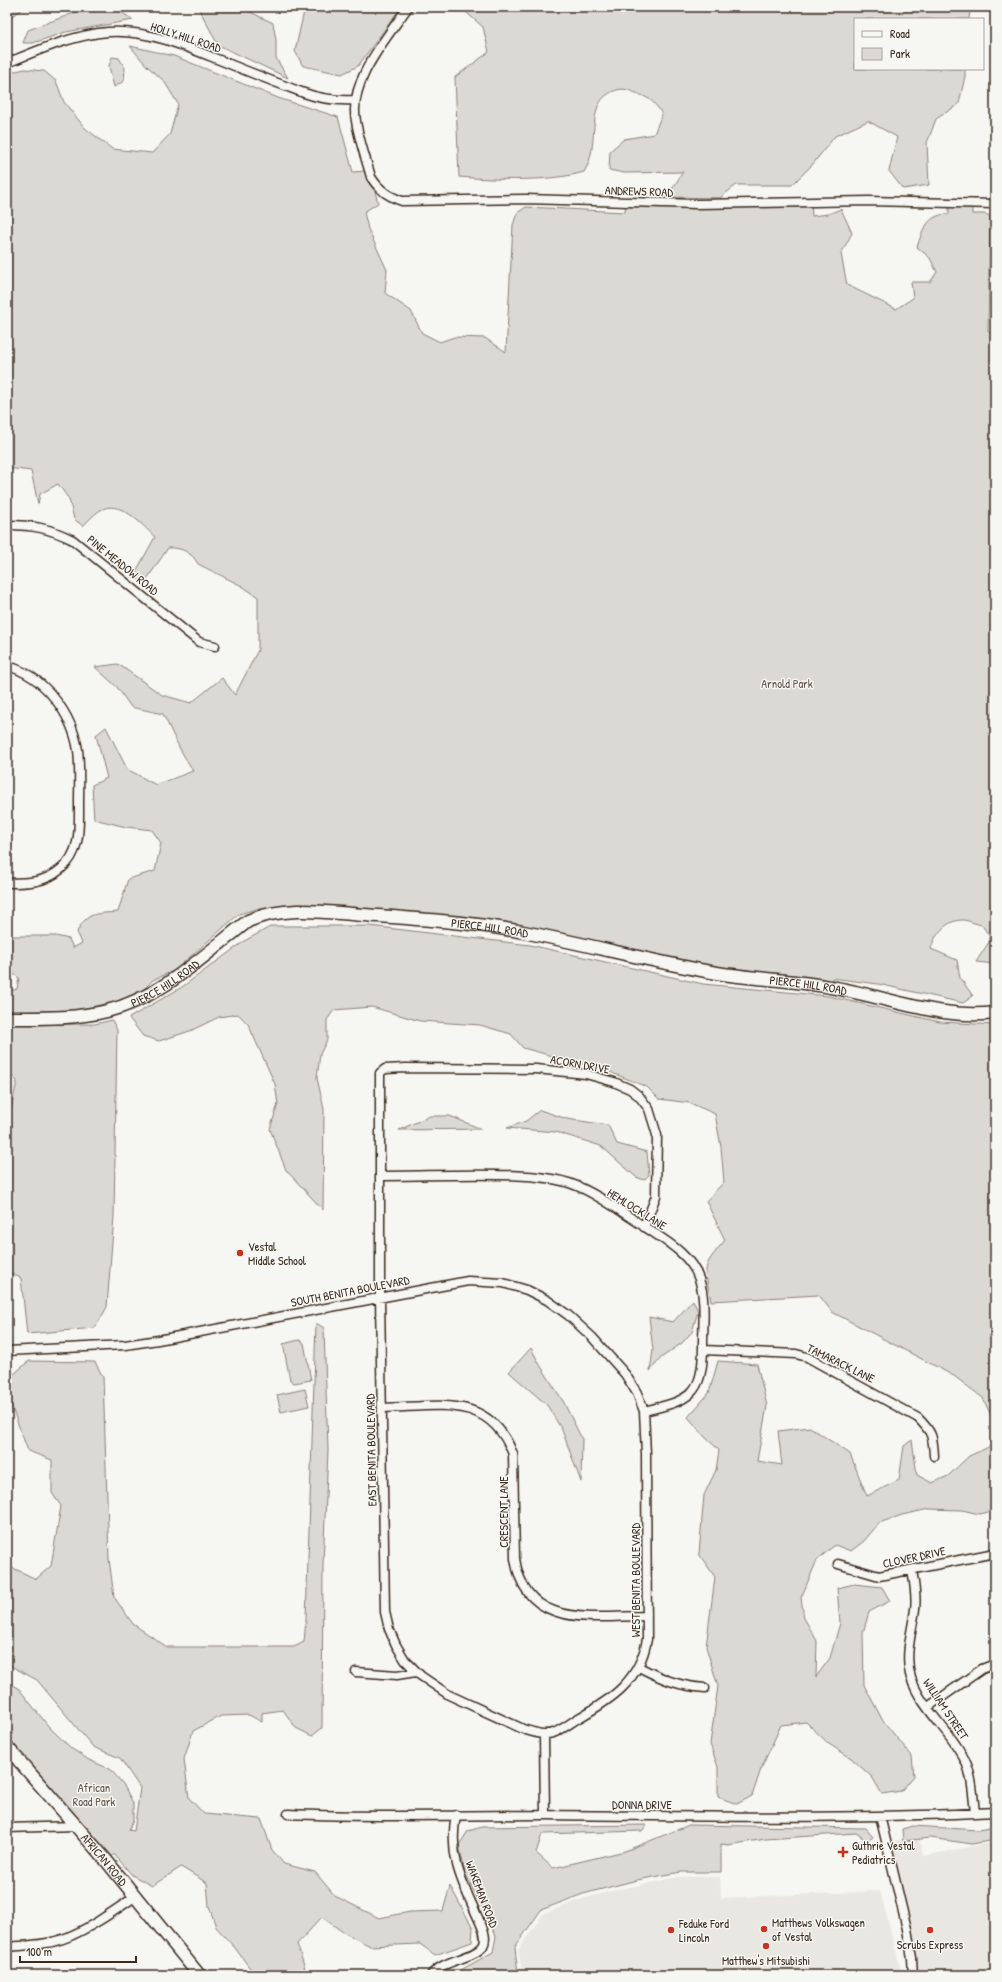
<svg xmlns="http://www.w3.org/2000/svg" width="1002" height="1982" viewBox="0 0 1002 1982" font-family="'Patrick Hand',sans-serif">
  <rect width="100%" height="100%" fill="#f6f6f2"/>
  <filter id="ink" filterUnits="userSpaceOnUse"><feTurbulence type="fractalNoise" baseFrequency=".025" numOctaves="2"/><feDisplacementMap in="SourceGraphic" scale="8" xChannelSelector="R" yChannelSelector="G"/><feConvolveMatrix kernelMatrix="1 2 1 2 8 2 1 2 1" color-interpolation-filters="sRGB"/></filter>
  <g filter="url(#ink)">
    <path fill="#e8e7e2" d="M919,1834l4,22 72,-14v133h-77l-1,-20 -28,-112z
      M679,1877h41l1,21 159,-7 20,76 1,8h-378l-5,-25 25,-36 39,-15 34,-9z"/>
    <path fill="#dad9d3" stroke="#8a8278" d="M7,7h19l-14,9 -5,8z
      M90,7l27,2 16,11 -67,12 -33,11h-10l5,-13z
      M198,7h42l33,16 3,17v18l12,20 -70,-33z
      M305,7h96l-43,59 -16,8 -39,-8 -8,-15z
      M460,7h529l-19,4 -1,8h-114v50h110v7l-6,28 -23,15 -9,24 2,42 -26,4 -14,-18 8,-34 -29,-16 -33,15 -23,29 -20,20h-56l-16,13 -53,-1 16,-25 -59,1 -15,-3 1,-19 14,-12 30,-5 8,-20c-10,-16 -14,-16 -31,-23 -13,-6 -30,4 -34,18 -6,21 -1,45 -13,63 -34,10 -89,8 -125,5l-4,-100 34,-25 -6,-25z
      M130,46l44,10 104,42 60,19 15,55 12,-1 10,20 3,12 -14,9 4,17 19,41 -2,23 26,18 11,22 18,9 14,-5 31,1 21,14 7,-127 4,-12 9,-6 99,5 1,-10h185l1,14 16,-2 13,-5 11,24 -11,21 6,31 49,24 17,-11 -2,-16h19l7,-10 -7,-14 -13,-11c6,-18 11,-33 32,-33v-11l23,-2v13h13l5,2 -2,115 7,7v626l-19,-2 15,-23 -9,-14c-6,-1 -12,-4 -18,-5 -17,-1 -30,15 -33,29l26,11 3,18 13,18 -10,7 -85,-19 -46,-6 -1,9 -175,-26 -242,-42 -154,-3v-8l-21,6 -64,56 -22,10 -10,10 -28,12 -39,8 -69,2v-20l10,-3 2,-11 -12,-9v-33h49l13,3 4,9 9,-5 -5,-11c10,-21 20,-18 41,-20l10,-33 27,-8 6,-28 -9,-13 -26,-3 -32,-8 -2,-34 15,-7 -11,-43 10,-8 21,42 29,16 37,-14 -13,-22 -17,-35 -32,-7 -14,-20 -22,-20 23,-3 44,31 29,8 31,-25 13,17 23,-45v-53l-16,-11 -44,-22c-6,-12 -18,-17 -30,-16l-23,34 -12,-5 22,-40c-13,-12 -36,-40 -56,-26 -6,4 -11,10 -16,15l-9,-7 -5,-20 -11,-15 -18,10 -2,10 -7,-33 -24,-3v-395l18,-4 19,2 12,10 8,21 21,26 27,21 40,4 18,-19 8,-30 -14,-23 -17,-15z
      M112,57l7,1 6,10 -1,13 -10,6 -5,-21z
      M272,926h98l160,19 173,39 125,12 112,26 55,3v485l-16,4 -17,-4 -33,-1 -27,6 -23,8 -15,18 -13,10 -16,-6 -18,15 -16,38 3,20 13,23 -1,36 14,-19 10,-35 -3,-35 17,-4 28,3 8,14 -21,11 -6,21 1,52 19,36 29,35 2,20 -13,15 -19,3 -10,-17 -21,-19 -22,-14 -23,-22 -25,3 -20,44 -9,27 -15,8 -19,-7v-30l-8,-23 8,-58 -12,-39 9,-70 -16,-23 5,-59 12,-25 3,-20 -14,-13 -17,-20 21,-24 9,-32 39,3 10,42 -10,55 25,4 -4,-34 32,-4 40,27 17,42 32,-16 5,-34 8,-6 5,35 15,8 16,-7 21,-20 22,-10 1,-28 -9,-20 -29,-22 -122,-64 -13,-17 -108,6c-7,-36 -10,-32 14,-61l-19,-39 18,-19 -3,-35 -6,-33 -25,-11 -31,-4 -12,-12 -42,-17 -82,-22 -12,-14 -31,-9 -60,-4 -48,-14 -38,3 -7,10v20l-7,14 -3,24 7,31 -1,101 -37,-40 -16,-41 8,-25 -3,-20 -27,-60 -10,-10 -19,3 -29,14 -31,10 -16,-5 -14,-18 53,-31 64,-47z
      M112,1020l5,10 -3,186 -7,91 -12,21 -68,6 -6,-56 -14,-6v-162l4,-1 6,-28 -10,-10v-46l88,-1z
      M540,1110l27,9 41,6 9,19 30,8 2,23 -5,5 -8,-3 -35,-31 -45,-14 -49,-4 19,-7z
      M430,1116h20l31,13 -82,1z
      M693,1300l5,11 -6,21 -10,11 -21,15 -11,13 3,-21 -4,-33 24,5z
      M316,1323l8,5 4,122 -5,114 -1,164 -10,8 -16,-8 -13,-18 -21,3v9l-13,-7 -28,1 -28,15 -9,28 5,39 15,16 57,5 11,31 12,14 31,8 20,24 44,22 31,-6 33,-1 7,-25 23,42 -1,14 -37,13 -15,-11 -50,2 -27,-14 -21,-15 -25,27 10,31h-52l-20,-27 -19,-21 -7,-21 -2,-23 -26,-16 -29,19 -20,-11 -18,-21 -2,3 -105,-119v-56l12,7 30,38 23,22 17,11 21,9 13,15 10,19v17l-4,10 5,1 6,-43 -20,-30 -27,-11 -56,-67 -30,-16v-99l29,14 15,-13 10,-60 -9,-13v-33l-24,-9 -17,-46 -4,-25 22,-19 66,1 8,15 6,182 5,38 19,27 34,23h127l10,-5 2,-23z
      M299,1340l5,3 7,37 -17,3 -4,-3 -7,-36z
      M531,1348l9,17 23,36 19,38 -1,43 -19,-52 -15,-25 -38,-33z
      M305,1389l4,17 -28,6 -4,-17z
      M647,1825l-5,6 -100,3 -6,19 17,15 72,-17 64,-26 176,3 8,9 -6,4 -11,-8 -90,6 -38,6 -7,-1v28h-40l-44,8 -54,14 -42,16 -26,37 3,28h-66l41,-23 3,-16 -31,-63 -6,-28 9,-14 14,-4z
      M913,1826l65,4 17,-3v13l-23,4 -42,-6 -27,3 -1,-12z"/>
    <g fill="none" stroke-linecap="round" stroke-linejoin="round">
      <defs>
        <path id="street" d="M408,7c-21,31 -60,74 -52,114 3,19 10,38 15,56 8,13 17,19 31,24l124,-2 171,5 172,-3 126,3
          M7,63c32,-13 66,-28 101,-31 39,-3 79,15 114,29 27,11 55,22 82,32 17,6 33,8 51,7
          M7,525c26,0 42,3 66,15l126,102 16,4
          M7,666c37,9 65,48 71,84 2,18 1,37 1,55 0,23 2,48 -18,64 -16,14 -34,14 -54,14
          M380,1176c39,0 78,-2 118,-1 24,0 48,1 71,8 25,8 57,32 79,46 19,13 43,26 51,50 7,20 4,44 4,66 0,51 -13,55 -59,66
          M703,1350l93,4 11,3 111,61c14,14 15,18 16,38
          M7,1351l118,-6 33,-5 310,-59 35,2 24,7 20,10 21,15 24,22 33,37 12,19 7,18 2,43 1,185c-7,42 -35,60 -70,80 -7,4 -15,11 -24,14 -10,3 -20,-1 -30,-4l-74,-34 -28,-19 -16,-16 -9,-15 -7,-16 -4,-17 -5,-315v-224l5,-4 21,-1 130,1 50,5 28,8 16,7 9,7 10,13 8,26 -1,61 -12,31
          M383,1408c54,-1 106,-16 130,46l2,105c11,71 78,57 132,57
          M838,1564l41,12 116,-23
          M912,1570c2,12 5,26 3,39 -3,23 -11,46 -4,69 11,33 43,55 56,87 6,15 6,32 8,48
          M639,1667c23,12 39,19 66,21
          M356,1672l41,3 19,-3
          M928,1707l54,-38 13,-5
          M544,1734l1,81
          M288,1814c86,4 171,1 256,1 150,1 301,5 451,-3
          M880,1816l27,113 5,29 1,17
          M7,1828l69,-2
          M7,1947c20,-2 42,-2 61,-10 24,-10 46,-26 68,-41
          M431,1975c13,-16 43,-16 52,-29 5,-8 -1,-19 -4,-26 -17,-38 -31,-63 -23,-105"/>
        <g id="secondary">
          <path id="s1" d="M7,1018c33,0 68,1 100,-7 54,-13 98,-57 141,-90 37,-16 77,-9 116,-6 53,4 107,7 159,17 65,12 129,30 194,41 37,6 76,7 113,14 55,9 109,33 165,26"/>
          <path id="s2" d="M7,1747l98,112 94,116"/>
        </g>
      </defs>
      <use href="#street" stroke="#3b2a1e" stroke-width="11"/>
      <use href="#secondary" stroke="#3b2a1e" stroke-width="15"/>
      <use href="#street" stroke="#f6f6f2" stroke-width="8"/>
      <use href="#secondary" stroke="#f6f6f2" stroke-width="12"/>
    </g>
  </g>
  <g fill="#c8321e" stroke="#f6f6f2" stroke-width="1.5">
    <circle cx="240" cy="1253" r="4"/>
    <path d="M841 1846h4v4h4v4h-4v4h-4v-4h-4v-4h4z"/>
    <circle cx="764" cy="1929" r="4"/>
    <circle cx="671" cy="1930" r="4"/>
    <circle cx="930" cy="1930" r="4"/>
    <circle cx="766" cy="1946" r="4"/>
  </g>
  <g text-anchor="middle" dominant-baseline="central" stroke-width="3" stroke-linejoin="round" paint-order="stroke">
    <g font-size="12" fill="#3b2a1e" stroke="#f6f6f2">
      <text transform="translate(186 37) rotate(18)">HOLLY HILL ROAD</text>
      <text transform="translate(639 191) rotate(2)">ANDREWS ROAD</text>
      <text transform="translate(123 565) rotate(39)">PINE MEADOW ROAD</text>
      <text stroke="none"><textPath href="#s1" startOffset="513">PIERCE HILL ROAD</textPath></text>
      <text stroke="none"><textPath href="#s1" startOffset="165">PIERCE HILL ROAD</textPath></text>
      <text stroke="none"><textPath href="#s1" startOffset="837">PIERCE HILL ROAD</textPath></text>
      <text transform="translate(580 1064) rotate(10)">ACORN DRIVE</text>
      <text transform="translate(637 1209) rotate(32)">HEMLOCK LANE</text>
      <text transform="translate(350 1291) rotate(-11)">SOUTH BENITA BOULEVARD</text>
      <text transform="translate(841 1363) rotate(26)">TAMARACK LANE</text>
      <text transform="translate(371 1450) rotate(-91)">EAST BENITA BOULEVARD</text>
      <text transform="translate(503 1512) rotate(-90)">CRESCENT LANE</text>
      <text transform="translate(914 1557) rotate(-12)">CLOVER DRIVE</text>
      <text transform="translate(635 1580) rotate(-90)">WEST BENITA BOULEVARD</text>
      <text transform="translate(946 1709) rotate(56)">WILLIAM STREET</text>
      <text x="642" y="1804">DONNA DRIVE</text>
      <text stroke="none"><textPath href="#s2" startOffset="149">AFRICAN ROAD</textPath></text>
      <text transform="translate(482 1894) rotate(69)">WAKEMAN ROAD</text>
    </g>
    <g font-size="12" fill="#63564b" stroke="#f6f6f2">
      <text x="787" y="683">Arnold Park</text>
      <text x="94" y="1787">African<tspan x="94" dy="14">Road Park</tspan></text>
    </g>
    <g font-size="12" fill="#3b2a1e" stroke="#f6f6f2" text-anchor="start">
      <text x="248" y="1246">Vestal<tspan x="248" dy="14">Middle School</tspan></text>
      <text x="852" y="1845">Guthrie Vestal<tspan x="852" dy="14">Pediatrics</tspan></text>
      <text x="772" y="1922">Matthews Volkswagen<tspan x="772" dy="14">of Vestal</tspan></text>
      <text x="679" y="1923">Feduke Ford<tspan x="679" dy="14">Lincoln</tspan></text>
      <text x="930" y="1944" text-anchor="middle">Scrubs Express</text>
      <text x="766" y="1960" text-anchor="middle">Matthew's Mitsubishi</text>
    </g>
  </g>
  <rect width="1002" height="1982" fill="none" stroke="#f6f6f2" stroke-width="24"/>
  <rect x="12" y="12" width="978" height="1958" fill="none" stroke="#3b2a1e" stroke-width="1.5" filter="url(#ink)"/>
  <rect x="854" y="18" width="130" height="52" fill="#f6f6f2" stroke="#aba49d"/>
  <rect x="862" y="31" width="20" height="6" fill="#f6f6f2" stroke="#aba49d"/>
  <text x="890" y="38" font-size="12" fill="#3b2a1e">Road</text>
  <rect x="862" y="48" width="20" height="12" fill="#dad9d3" stroke="#aba49d"/>
  <text x="890" y="58" font-size="12" fill="#3b2a1e">Park</text>
  <path d="M20 1956v6h116v-6" fill="none" stroke="#3b2a1e" stroke-width="2"/>
  <text x="26" y="1956" font-size="12" fill="#3b2a1e" stroke="#f6f6f2" stroke-width="3" paint-order="stroke">100 m</text>
</svg>
